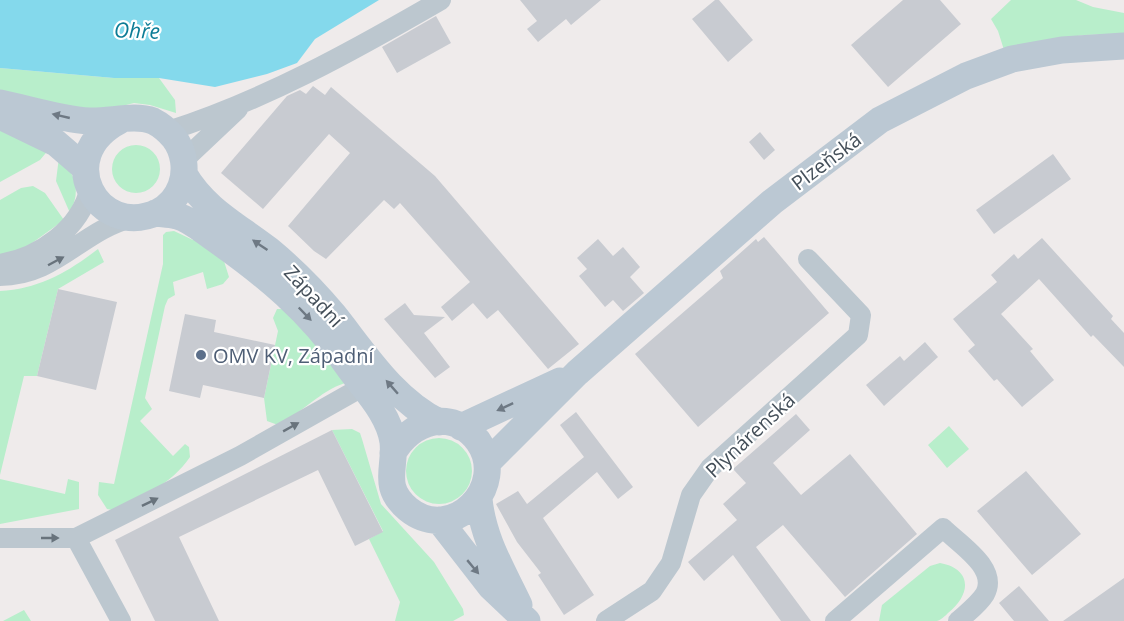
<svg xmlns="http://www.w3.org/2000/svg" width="1124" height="621" viewBox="0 0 1124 621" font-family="'Open Sans',sans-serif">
  <rect width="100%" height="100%" fill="#efebeb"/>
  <path fill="#b8eecb" d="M1011,0h65l17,7 31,6v21l-41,1 -79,15 -6,-19 -7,-12z
    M0,68l114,10h45l16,22 1,13 -26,-8 -16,-2 -36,9 -98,-20z
    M0,126l50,22 -10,12 -40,22z
    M112 169a24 24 0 1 1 48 0a24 24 0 1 1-48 0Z
    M59,157c17,18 22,33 11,56l-14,-32z
    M33,186l12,7 19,27 -43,31 -21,4v-55l21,-12z
    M174,231l19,9 5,-5 25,23 6,19 -6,7 -16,5 -4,-17 -30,10 2,13 -7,4 -3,7 -20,92 7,11 -12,12 33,35 12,-12 4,3 1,10c-19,28 -48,39 -78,53l-5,-1 -9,-14 1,-13 15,2 49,-220v-29l3,-3z
    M98,249l6,13 -46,27 -21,87h-13l-24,99v-184c39,-2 68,-19 98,-42z
    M277,309h11l57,74c-25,8 -43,30 -67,42l-11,-4 -3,-23 14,-67 -5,-13z
    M949,426l20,23 -22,19 -19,-23z
    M352,429l8,4 2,6 19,65 53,58 29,47 1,6 -11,6h-58l5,-19 -31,-63 14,-8 -51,-101z
    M406 471a33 33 0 1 1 66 0a33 33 0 1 1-66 0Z
    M0,479l65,15 3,-15 11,3v27l-79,15z
    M940,563c33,6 31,32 8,50 -3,3 -7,7 -11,8 -18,0 -40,0 -58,0l3,-16 48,-39z
    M24,610l7,11h-28z"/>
  <path fill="#84d9ec" d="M0,0h379l-64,39 -18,24 -30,11 -52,13 -56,-9h-45l-114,-10z"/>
  <path fill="#c8cbd1" d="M520,0h81l-30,25 -5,-6 -28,23 -11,-13 10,-8z
    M715,0h4l34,40 -25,22 -36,-43z
    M903,0h37l21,24 -73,63 -37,-42z
    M436,16l15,27 -54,30 -15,-26z
    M313,86l12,9 6,-8 104,89 144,168 -31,25 -50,-59 -11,9 -14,-16 -21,18 -11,-14 29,-25 -70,-79 -6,6 -10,-9 -58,59 -12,-8 -26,-25 62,-73 -21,-19 -66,75 -42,-36 66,-77 13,-6 6,4z
    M760,132l15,18 -11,10 -15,-18z
    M1053,154l18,25 -77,55 -18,-24z
    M764,237l65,76 -131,114 -63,-73 88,-76 -3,-7 36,-32 2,3z
    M1042,238l71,78 -2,3 13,14v34l-31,-32 -2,2 -52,-58 -38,35 32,35 -3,2 24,29 -32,27 -25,-28 -3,2 -26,-30 7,-6 -22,-26 44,-37 -6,-7 23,-21 4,5z
    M598,239l15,17 10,-9 17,20 -10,10 14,16 -21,18 -10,-11 -8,7 -26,-31 8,-7 -10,-11z
    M58,289l59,13 -21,88 -59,-14z
    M405,303l9,12 31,2 -21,16 26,34 -15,11 -51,-59z
    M185,314l31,6 -2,12 61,13 -11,53 -61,-13 -3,13 -31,-7z
    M925,342l13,15 -54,49 -18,-21 34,-29 4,5z
    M576,412l57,75 -15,12 -21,-27 -54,46 51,77 -30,20 -26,-40 3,-2 -24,-31 -21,-38 22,-13 9,13 57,-47 -24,-32z
    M796,414l14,16 -37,33 28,32 49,-41 67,80 -72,63 -62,-72 -27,22 55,74h-30l-48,-66 -29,26 -16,-19 49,-42 -14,-16 23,-21 -13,-14z
    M332,430l51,102 -28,14 -37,-76 -139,67 40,84h-64l-40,-81z
    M1026,471l55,63 -49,41 -55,-64z
    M1124,578v43h-61z
    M1019,586l30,35h-35l-15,-18z"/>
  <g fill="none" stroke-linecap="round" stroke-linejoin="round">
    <path stroke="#bcc7cf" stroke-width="20" d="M168,131c97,-31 185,-80 273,-131
      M184,160l54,-51
      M0,264c40,-7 80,-35 90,-76
      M0,276c56,0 82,-46 132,-58
      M0,538h76l164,-82 122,-69
      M76,538l45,83
      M606,621l46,-30 19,-28 20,-68 19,-27 148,-133 3,-20 -53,-56
      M835,621l108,-93c16,16 56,40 42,66 -6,10 -18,19 -27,27"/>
    <path stroke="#bbc8d3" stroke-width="27" d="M0,103c29,6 60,16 89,18 21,1 45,-7 64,0 8,4 15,10 21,17 10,13 13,32 7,48 -4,11 -13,21 -23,26 -61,28 -106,-56 -39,-91
      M0,116l56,27 29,25
      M184,174c20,35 54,52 85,76 23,19 45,41 65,65 31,39 59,84 105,107
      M155,213c7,1 15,1 22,3 12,3 25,14 35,21 53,37 98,74 135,128 16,23 42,48 46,77 3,27 -12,44 15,67 44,36 102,-23 70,-68 -26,-34 -67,-20 -85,12
      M461,427l99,-46
      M487,463l90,-90 195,-171 108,-82 86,-44 46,-17 50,-9 62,-4
      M479,499c4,40 23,70 40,106
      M439,520l52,67 36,34"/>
  </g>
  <defs><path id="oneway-solid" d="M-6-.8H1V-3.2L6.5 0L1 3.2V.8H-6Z" transform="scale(1.5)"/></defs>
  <g fill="#6e7984">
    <use href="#oneway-solid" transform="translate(61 116) rotate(-167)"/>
    <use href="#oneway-solid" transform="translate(260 245) rotate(-146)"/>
    <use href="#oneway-solid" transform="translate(305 314) rotate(46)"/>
    <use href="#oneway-solid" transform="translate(392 387) rotate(-131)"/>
    <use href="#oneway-solid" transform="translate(505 407) rotate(155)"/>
    <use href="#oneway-solid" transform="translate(473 567) rotate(50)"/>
  </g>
  <g fill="#68737c">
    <use href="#oneway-solid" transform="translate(56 261) rotate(-28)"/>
    <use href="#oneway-solid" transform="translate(291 427) rotate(-29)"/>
    <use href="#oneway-solid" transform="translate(150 502) rotate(-26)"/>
    <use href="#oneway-solid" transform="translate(50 538)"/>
  </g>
  <circle fill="#5c6f8a" stroke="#fff" stroke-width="2" cx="201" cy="355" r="6"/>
  <g text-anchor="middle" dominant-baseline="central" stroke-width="4.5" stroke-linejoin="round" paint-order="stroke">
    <g font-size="20" fill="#444f59" stroke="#fff">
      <text transform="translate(826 161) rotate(-37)">Plzeňská</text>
      <text transform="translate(314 296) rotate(47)">Západní</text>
      <text transform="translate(750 435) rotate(-43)">Plynárenská</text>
    </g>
    <g font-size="20" fill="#4e5e75" stroke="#fff" text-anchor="start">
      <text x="213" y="355">OMV KV, Západní</text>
    </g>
    <g font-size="21" font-style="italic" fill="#0c7c96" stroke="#fff">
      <text transform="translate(137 30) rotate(2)">Ohře</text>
    </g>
  </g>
</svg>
